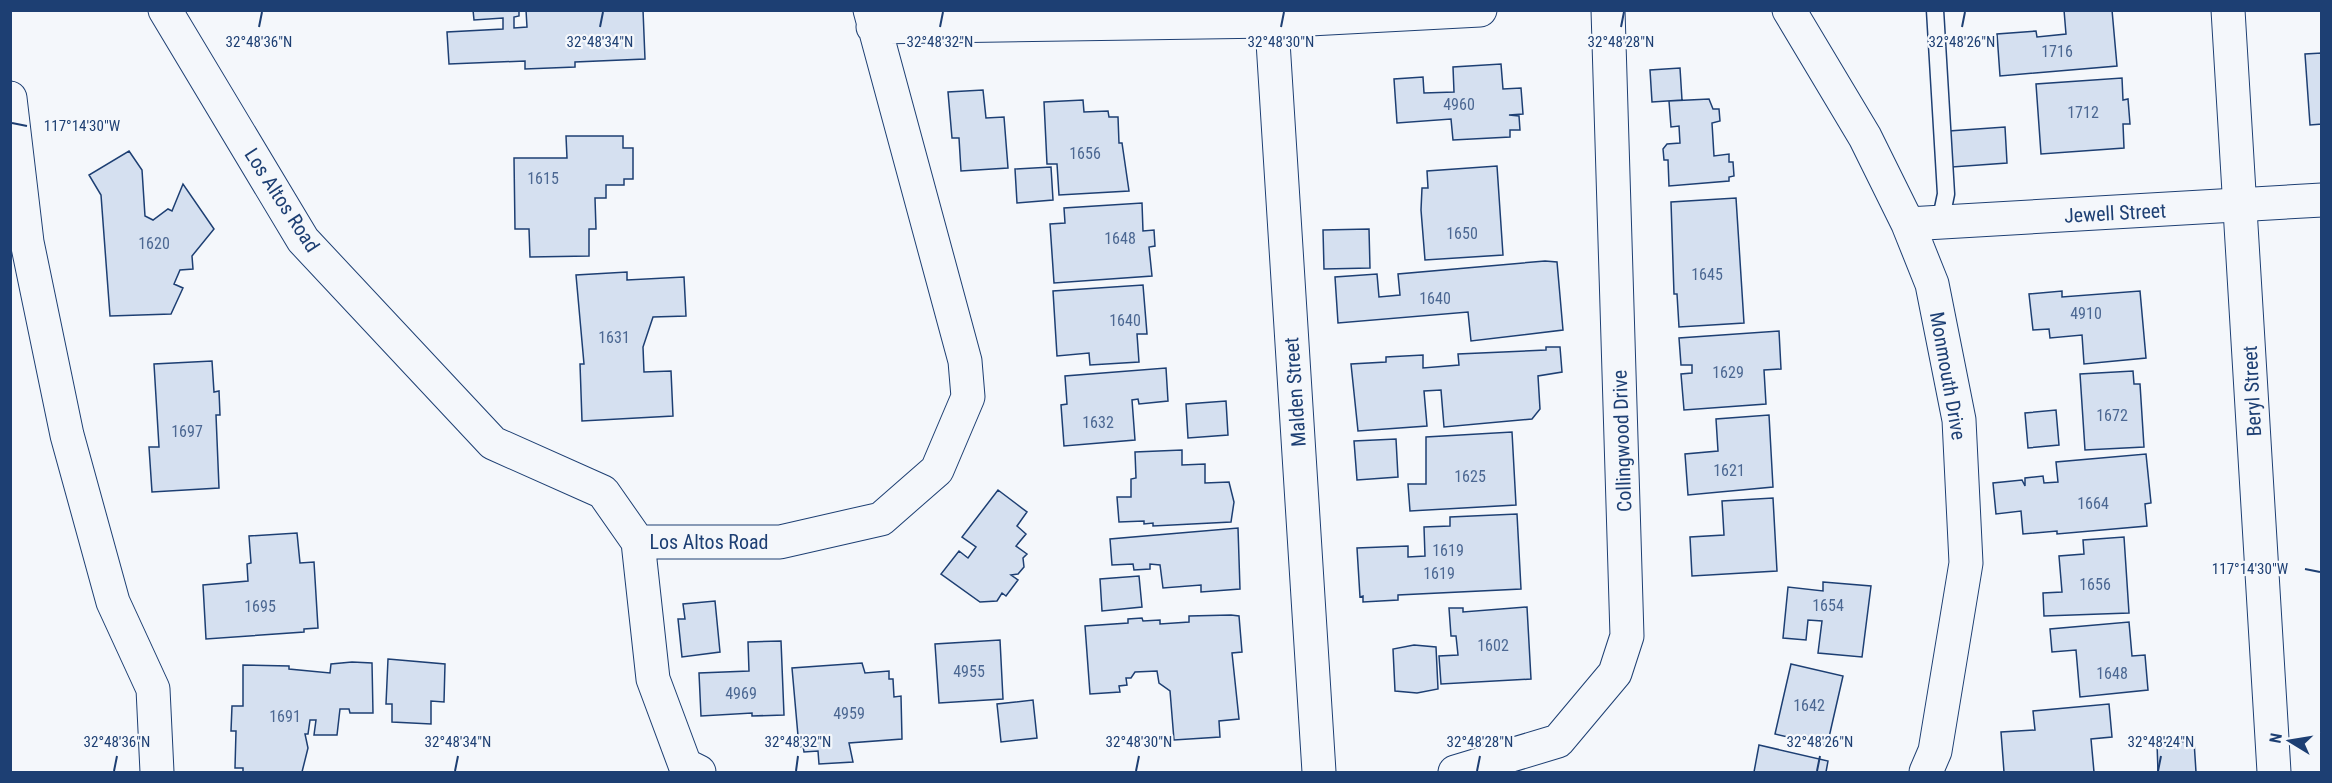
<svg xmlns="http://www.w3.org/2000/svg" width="2332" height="783" viewBox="0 0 2332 783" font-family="'Roboto Condensed',sans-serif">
  <rect width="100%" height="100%" fill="#f4f7fb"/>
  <path fill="#d5e0f0" stroke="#1d3f73" stroke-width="1.5" d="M473,10h46v6l-5,1v11l13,-1 -1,-17h117l2,49 -70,3v5l-50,2v-8l-76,3 -2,-32 56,-3v-11l-29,2z
    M2064,10h48l5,56 -117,10 -3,-42 39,-3 1,6 29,-3z
    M2322,53v71l-12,1 -5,-71z
    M1501,64l2,25 18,-1 2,26 -14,1 10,1 1,14h-10v7l-57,3 -2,-21 -54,4 -3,-44 29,-2 1,16 30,-1 -1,-25z
    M1680,68l2,32 -30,2 -2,-32z
    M2122,78l1,22 5,-1 2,25h-7l1,24 -83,6 -5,-70z
    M983,90l3,28 18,-1 4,51 -47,3 -2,-33h-7l-4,-46z
    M1709,99l4,10h6l1,12 -8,2 2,33 15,-2v8h4l1,14 -5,1v4l-60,5 -1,-26h-4l-1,-11 4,-5 13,-1 -1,-17 -8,1 -2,-26z
    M1083,100l1,12 24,-1 1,6h9l1,26h3l7,48 -70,4 -2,-31h-10l-3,-62z
    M2005,127l2,36 -55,4 -3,-36z
    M566,136h57v12h10v31h-9v6h-18v13h-11l1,31h-7v27l-59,1 -1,-28h-14l-1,-71h53z
    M129,151l13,19 3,46 8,4 15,-11 4,2 11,-27 31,45 -22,27 1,13 -13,1 -6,14 9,4 -12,26 -61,2 -9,-121 -12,-20z
    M1497,166l6,89 -78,5 -4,-50 1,-22h6l-1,-17z
    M1051,167l2,33 -36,3 -2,-34z
    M1736,198l8,125 -65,4 -2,-33h-3l-3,-92z
    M1142,203l1,28 11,-1 1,16 -6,1 3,29 -98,7 -4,-59 15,-1 -1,-15z
    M1369,229l1,39 -46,1 -1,-39z
    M1545,261l12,1 6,68 -92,11 -3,-29 -130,11 -3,-46 42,-3 2,23 21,-2 -2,-21z
    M627,272v8l57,-3 2,39 -33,1 -10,30 1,25 27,-1 2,45 -91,5 -2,-57h4l-8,-89z
    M1143,285l4,49h-10l2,28 -49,3 -1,-12 -32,3 -4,-65z
    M2062,291v6l78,-6 6,67 -62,6 -2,-29 -32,3 -1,-9 -16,1 -4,-36z
    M1779,331l2,38 -17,1 2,34 -82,6 -3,-36 11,-1v-8h-11l-2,-27z
    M1546,347h14l2,25 -24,4 2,33 -8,10 -88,8 -3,-37 -17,1 3,35 -69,5 -7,-67 35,-2v-5l37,-2v13l36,-3 -1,-11 88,-4z
    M212,361l2,31 5,-1 1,24h-4l3,73 -67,4 -3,-45h10l-5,-83z
    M1166,368l2,33 -29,3 -1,-5 -6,1 3,40 -71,6 -3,-41 6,-1 -2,-28z
    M2133,371l1,13h6l4,63 -59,3 -5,-76z
    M1226,401l2,34 -40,3 -2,-34z
    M2056,410l3,35 -31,3 -3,-35z
    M1769,415l4,72 -85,8 -3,-41 33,-3 -2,-32z
    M1512,432l4,73 -106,6 -2,-27h18v-47z
    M1396,439l2,38 -41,3 -3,-39z
    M1182,450v15l23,-1v19l24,-1 5,20 -3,20 -78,4v-3l-9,1v-3l-25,1 -2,-25h14v-18l5,-1 -1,-26z
    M2146,454l5,49 -6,1 2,22 -90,8v-3l-34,3 -2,-23 -25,3 -3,-31 29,-3 3,6v-8l18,-2 1,7 14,-1 -2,-20z
    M998,490l29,22 -10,14 9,8 -10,12 11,8 -4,4 1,9 -6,7 -7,1 7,5 -12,16 -4,-3 -5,8 -17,1 -39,-28 18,-23 9,7 8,-11 -14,-10z
    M1773,498l4,73 -85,5 -2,-39 34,-2 -2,-34z
    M1517,514l4,75 -123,6v5l-35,2v-6l-3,1 -3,-49 51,-2v11l17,-1 -1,-29 26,-1v-9z
    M1238,528l2,61 -39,3v-7l-38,3 -3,-23 -10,-1v5l-16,1 -1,-6 -21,1 -2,-26z
    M297,533l3,30 14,-1 4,66 -14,1v3l-98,7 -3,-54 45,-4 -1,-17 4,-1 -2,-27z
    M2124,537l5,76 -85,3 -1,-23 19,-1 -3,-36 25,-2 -1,-14z
    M1139,576l3,31 -40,4 -2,-32z
    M1823,582l48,4 -9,71 -44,-4 4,-32 -14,-1 -2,20 -23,-2 5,-51 35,4z
    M715,601l5,51 -38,5 -4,-38h7l-2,-15z
    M1527,607l4,72 -90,5 -2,-28 19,-1 -2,-19h-5l-2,-28h14v4z
    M1231,615l8,1 3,36 -10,1 7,66 -20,2 1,16 -46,3 -4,-49 -11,-8 -2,-12 -22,1 -4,6h-5l1,7 -8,1 1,6 -30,2 -5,-68 43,-3v-4l14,-1 1,3 17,-1v4l29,-2v-6z
    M2129,622l3,34 13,-1 3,35 -68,7 -4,-47 -24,2 -2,-23z
    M1000,640l3,59 -64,4 -4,-59z
    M781,641l3,74 -32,1v-3l-51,3 -2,-43 50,-2 -1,-29z
    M1414,645l22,2 2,42 -21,4 -22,-2 -2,-42z
    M388,659l57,5 -1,38 -13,-1v23l-39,-2v-18h-6z
    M352,662l20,1 1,50h-23l-1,-4h-9l-3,26h-23l2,-15h-6l-2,14h-3l3,14 -6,24h-59v-4h-8l1,-37h-5l1,-25h11v-41l46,1v3l41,4 1,-9z
    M862,663l3,10 24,-2v8h4l1,18 7,-1 1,43 -53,4 4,19 -34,2 -1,-13 -14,1 -1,-6 -4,1 -7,-79z
    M1791,664l52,12 -16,70 -52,-12z
    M1033,700l4,38 -36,4 -4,-38z
    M2109,704l3,33 -21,2 3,33h-90l-3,-40 34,-2 -2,-19z
    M2194,741l2,31h-38l-1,-29z
    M1759,745l69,16 -2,11h-72z"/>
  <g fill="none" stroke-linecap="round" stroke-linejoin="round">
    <defs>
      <path id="lane" d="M1935,10l11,184 -6,29"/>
      <path id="street" d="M165,10l138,230 190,203 110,49 35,50 15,137 32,86 14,7
        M1271,10l48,762
        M1789,10l76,127 43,87 24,60 27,136 7,143 -31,188 -9,21
        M873,27l399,-6 208,-11
        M10,98l17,144 40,193 46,167 40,87 4,83
        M1908,224l414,-24
        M638,542h142l101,-23 56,-49 31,-73 -3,-36 -95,-351
        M1455,772l103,-31 57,-68 12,-37 -19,-626"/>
      <path id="secondary" d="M2228,10l46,762"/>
    </defs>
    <use href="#lane" stroke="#1d3f73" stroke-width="19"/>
    <use href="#street" stroke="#1d3f73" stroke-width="35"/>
    <use href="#secondary" stroke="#1d3f73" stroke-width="35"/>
    <use href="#lane" stroke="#f4f7fb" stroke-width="16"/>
    <use href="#street" stroke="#f4f7fb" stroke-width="33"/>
    <use href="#secondary" stroke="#f4f7fb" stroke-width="33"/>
  </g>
  <path fill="none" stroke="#1d3f73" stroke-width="2" d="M259,27l3,-15M600,27l3,-15M940,27l3,-15M1281,27l3,-15M1621,27l3,-15M1962,27l3,-15M12,123l15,3M2305,569l15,3M114,771l3,-15M455,771l3,-15M796,771l2,-15M1136,771l3,-15M1477,771l3,-15M1817,771l3,-15M2158,771l3,-15"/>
  <g text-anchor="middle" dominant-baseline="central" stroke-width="4.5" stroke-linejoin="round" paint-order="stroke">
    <g font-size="16" fill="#4b6792">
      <text x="2057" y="51">1716</text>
      <text x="1459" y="104">4960</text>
      <text x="2083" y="112">1712</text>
      <text x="1085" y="153">1656</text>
      <text x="543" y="178">1615</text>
      <text x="1462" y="233">1650</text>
      <text x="1120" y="238">1648</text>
      <text x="154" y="243">1620</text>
      <text x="1707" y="274">1645</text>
      <text x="1435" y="298">1640</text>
      <text x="2086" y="313">4910</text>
      <text x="1125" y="320">1640</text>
      <text x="614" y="337">1631</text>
      <text x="1728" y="372">1629</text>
      <text x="2112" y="415">1672</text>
      <text x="1098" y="422">1632</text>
      <text x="187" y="431">1697</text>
      <text x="1729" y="470">1621</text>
      <text x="1470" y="476">1625</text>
      <text x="2093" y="503">1664</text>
      <text x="1448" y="550">1619</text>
      <text x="1439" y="573">1619</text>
      <text x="2095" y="584">1656</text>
      <text x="1828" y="605">1654</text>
      <text x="260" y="606">1695</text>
      <text x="1493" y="645">1602</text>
      <text x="969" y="671">4955</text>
      <text x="2112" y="673">1648</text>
      <text x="741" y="693">4969</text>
      <text x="1809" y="705">1642</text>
      <text x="849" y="713">4959</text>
      <text x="285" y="716">1691</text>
    </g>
    <g font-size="20" fill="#1d3f73" stroke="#f4f7fb">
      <text transform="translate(282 200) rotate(57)">Los Altos Road</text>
      <text transform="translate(2115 213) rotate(-3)">Jewell Street</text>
      <text transform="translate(1948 376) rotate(80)">Monmouth Drive</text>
      <text transform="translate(2252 391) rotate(-93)">Beryl Street</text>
      <text transform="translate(1295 392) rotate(-94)">Malden Street</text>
      <text transform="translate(1622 441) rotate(-92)">Collingwood Drive</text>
      <text x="709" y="542">Los Altos Road</text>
    </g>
  </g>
  <g font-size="15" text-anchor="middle" fill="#1d3f73" stroke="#f4f7fb" stroke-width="4.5" stroke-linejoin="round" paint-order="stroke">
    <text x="259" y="47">32°48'36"N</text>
    <text x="600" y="47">32°48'34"N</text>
    <text x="940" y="47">32°48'32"N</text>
    <text x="1281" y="47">32°48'30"N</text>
    <text x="1621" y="47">32°48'28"N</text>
    <text x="1962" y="47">32°48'26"N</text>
    <text x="82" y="131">117°14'30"W</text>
    <text x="2250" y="574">117°14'30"W</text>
    <text x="117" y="747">32°48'36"N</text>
    <text x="458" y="747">32°48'34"N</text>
    <text x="798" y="747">32°48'32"N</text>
    <text x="1139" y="747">32°48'30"N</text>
    <text x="1480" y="747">32°48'28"N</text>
    <text x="1820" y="747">32°48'26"N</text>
    <text x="2161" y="747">32°48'24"N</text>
  </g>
  <rect width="2332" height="783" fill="none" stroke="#1d3f73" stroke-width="24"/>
  <g transform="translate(2290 741) rotate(281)" stroke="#f4f7fb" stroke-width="4.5" paint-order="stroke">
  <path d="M0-4.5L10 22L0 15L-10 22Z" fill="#1d3f73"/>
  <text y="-9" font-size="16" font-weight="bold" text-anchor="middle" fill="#1d3f73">N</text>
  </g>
</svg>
